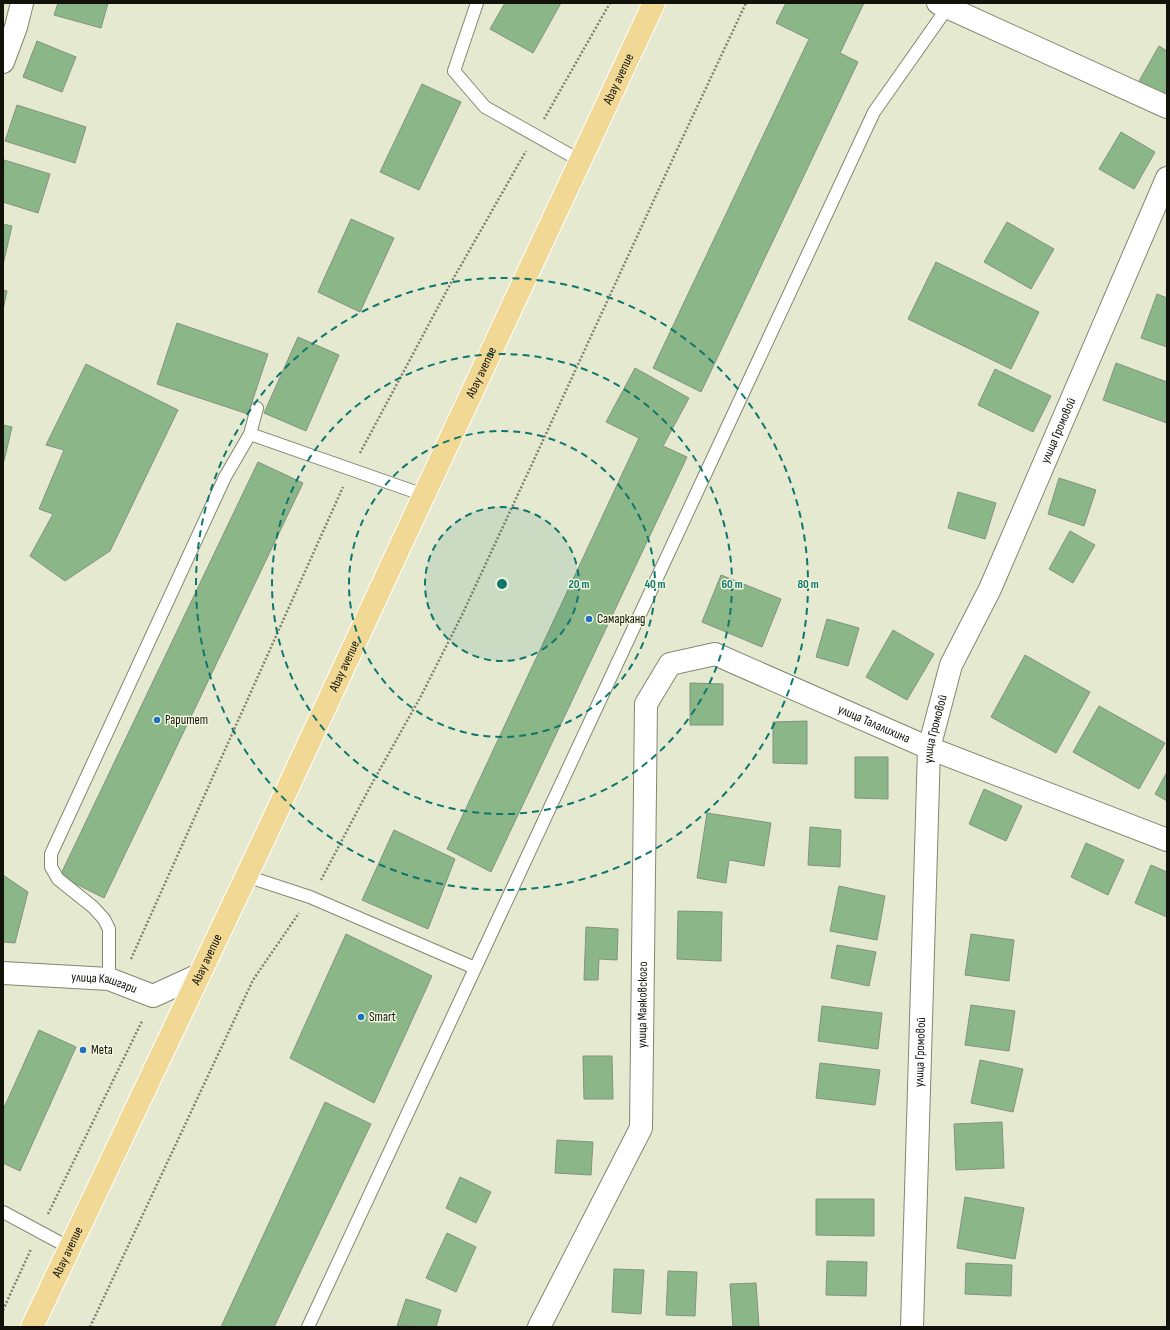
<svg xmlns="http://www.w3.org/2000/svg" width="1170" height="1330" viewBox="0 0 1170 1330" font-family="'Sofia Sans Condensed',sans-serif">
  <rect width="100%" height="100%" fill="#e4e9d0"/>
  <path fill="#8bb687" stroke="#829380" d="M58,3h50l-7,25 -47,-13z
    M505,3h56l-28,50 -43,-24z
    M786,3h78l-24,50 18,9 -157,330 -48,-24 156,-329 -33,-16z
    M37,41l39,16 -14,35 -39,-15z
    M1159,46l8,5v48l-29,-16z
    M422,84l39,18 -42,88 -39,-18z
    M17,105l69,22 -11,36 -70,-22z
    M1121,132l34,20 -21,37 -35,-20z
    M4,160l46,14 -12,39 -35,-11z
    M351,219l43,19 -34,74 -42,-20z
    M1007,222l47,27 -23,40 -47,-27z
    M3,224l9,2 -9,39z
    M936,262l103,50 -28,57 -103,-50z
    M3,290l4,1 -4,19z
    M1157,294l10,4v49l-26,-9z
    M177,323l91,31 -20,60 -91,-30z
    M298,337l41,18 -33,76 -42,-18z
    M1116,363l51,19v41l-64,-23z
    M86,364l92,46 -68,141 -45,30 -35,-25 23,-42 -14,-5 25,-59 -18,-5z
    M635,368l54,30 -26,48 24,11 -196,415 -44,-23 192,-411 -33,-16z
    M995,369l56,27 -18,36 -55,-27z
    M3,425l9,2 -8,34h-1z
    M258,462l45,21 -199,415 -44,-22z
    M1059,478l37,12 -12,36 -36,-12z
    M958,492l38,11 -11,36 -37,-11z
    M1070,531l25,14 -22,38 -24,-14z
    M721,575l60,24 -19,48 -60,-25z
    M827,619l32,9 -11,38 -32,-9z
    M893,630l41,24 -27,46 -41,-23z
    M1025,655l65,37 -34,61 -65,-36z
    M690,683l33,1v41h-33z
    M1099,706l66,37 -26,46 -66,-37z
    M807,721v43l-34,-1v-41z
    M855,757h33v42l-33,-1z
    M1167,772v29l-12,-7z
    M984,789l38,17 -16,35 -37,-17z
    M707,813l64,10 -7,43 -35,-6 -3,23 -29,-5z
    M810,827l31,3 -1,37 -32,-2z
    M394,830l61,29 -27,70 -66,-29z
    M1086,843l38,17 -16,35 -37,-18z
    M1151,865l16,7v45l-32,-14z
    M3,875l25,17 -13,51 -12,-1z
    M839,886l46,10 -8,44 -47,-9z
    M678,911l44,1 -1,49 -44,-2z
    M586,927l32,2 -1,31 -18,-1 -1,21h-14z
    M346,934l86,42 -58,127 -84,-45z
    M971,934l43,6 -5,41 -44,-6z
    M837,945l39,7 -7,34 -38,-8z
    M971,1005l44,6 -6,40 -44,-6z
    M822,1006l60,7 -4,36 -60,-8z
    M39,1030l37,17 -56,124 -17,-8v-53z
    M583,1056h29l1,43h-29z
    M980,1060l43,9 -10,43 -42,-9z
    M820,1063l60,7 -5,35 -59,-7z
    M325,1102l46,22 -97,203h-53z
    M1002,1122l2,46 -48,2 -2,-46z
    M557,1140l36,2 -2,33 -36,-2z
    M460,1177l31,15 -15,31 -30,-15z
    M965,1197l59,11 -9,51 -58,-11z
    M816,1199h58v37l-58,-1z
    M447,1233l29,14 -20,45 -30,-14z
    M827,1261l40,1 -1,34 -40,-1z
    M966,1263l46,2 -1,31 -46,-2z
    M614,1269l30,1 -3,44 -29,-2z
    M668,1271l29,1 -2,44 -29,-1z
    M756,1283l3,44h-26l-3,-43z
    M406,1299l35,11 -5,17 -39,-1z"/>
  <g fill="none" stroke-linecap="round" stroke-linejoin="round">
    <defs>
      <path id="lane" d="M477,3l-23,68 31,36 96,54
        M250,434l7,-26
        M246,876l64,21 165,71
        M109,979v-50l-5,-10 -11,-12 -35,-28 -7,-12v-13l174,-377 25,-43 174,61
        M3,1212l67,36
        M308,1327l566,-1215 76,-108"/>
      <g id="street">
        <path d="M938,3l229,104"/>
        <path d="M3,62l13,-35 6,-24"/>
        <path id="s1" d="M3,973l106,6 44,17 46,-21"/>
        <path id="s2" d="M539,1327l102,-199 5,-424 24,-40 45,-10 214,94 238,92"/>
        <path id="s3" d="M912,1327l17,-579 22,-83 39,-76 177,-411"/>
      </g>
      <g id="primary">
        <path id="s4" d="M32,1327l233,-490 159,-342 230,-492"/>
      </g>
    </defs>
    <use href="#lane" stroke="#838770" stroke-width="14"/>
    <use href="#street" stroke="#838770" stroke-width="24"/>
    <use href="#primary" stroke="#fff" stroke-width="24"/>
    <path stroke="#7f8271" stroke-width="2.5" stroke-dasharray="2 2" stroke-linecap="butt" d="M544,119l66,-116
      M360,453l92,-172 74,-130
      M321,880l49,-93 51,-91 41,-81 83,-179 137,-297 64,-136
      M131,959l212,-472
      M48,1214l94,-193
      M3,1310l28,-61
      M90,1327l163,-347 46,-67"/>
    <use href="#lane" stroke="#fff" stroke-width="12"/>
    <use href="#street" stroke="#fff" stroke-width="22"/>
    <use href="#primary" stroke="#f1d995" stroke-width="22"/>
  </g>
  <circle cx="502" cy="584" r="77" fill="#0f766e" fill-opacity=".12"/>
  <g fill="none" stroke="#0f766e" stroke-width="2" stroke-dasharray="7 5">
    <circle cx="502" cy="584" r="77"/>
    <circle cx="502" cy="584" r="153"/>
    <circle cx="502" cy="584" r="230"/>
    <circle cx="502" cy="584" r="306"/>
  </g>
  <g fill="#1f70be" stroke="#f1f6dd" stroke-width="1.5">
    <circle cx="589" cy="619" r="4"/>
    <circle cx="157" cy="720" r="4"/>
    <circle cx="361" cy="1017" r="4"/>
    <circle cx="83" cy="1050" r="4"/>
  </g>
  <g text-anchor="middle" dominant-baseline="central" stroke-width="3" stroke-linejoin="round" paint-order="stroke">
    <g font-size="13" fill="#111209" stroke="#f1f6dd">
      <text stroke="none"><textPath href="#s4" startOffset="1379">Abay avenue</textPath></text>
      <text stroke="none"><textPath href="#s4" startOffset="1055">Abay avenue</textPath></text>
      <text stroke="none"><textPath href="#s3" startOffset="923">улица Громовой</textPath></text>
      <text stroke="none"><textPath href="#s4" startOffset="731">Abay avenue</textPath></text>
      <text stroke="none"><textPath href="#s2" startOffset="914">улица Талалихина</textPath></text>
      <text stroke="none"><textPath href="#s3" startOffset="599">улица Громовой</textPath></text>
      <text stroke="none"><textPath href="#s4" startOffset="407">Abay avenue</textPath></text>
      <text stroke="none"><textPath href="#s1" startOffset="102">улица Кашгари</textPath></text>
      <text stroke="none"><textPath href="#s2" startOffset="347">улица Маяковского</textPath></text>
      <text stroke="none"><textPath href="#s3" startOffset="275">улица Громовой</textPath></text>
      <text stroke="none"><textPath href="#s4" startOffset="83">Abay avenue</textPath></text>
    </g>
    <g font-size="13" fill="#111209" stroke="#f1f6dd" text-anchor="start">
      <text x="597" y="619">Самарканд</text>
      <text x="165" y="720">Раритет</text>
      <text x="369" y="1017">Smart</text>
      <text x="91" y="1050">Meta</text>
    </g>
  </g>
  <circle cx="502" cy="584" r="6" fill="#0f766e" stroke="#f1f6dd" stroke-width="2"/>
  <g font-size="12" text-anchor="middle" font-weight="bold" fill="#0f766e" stroke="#f1f6dd" stroke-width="3" stroke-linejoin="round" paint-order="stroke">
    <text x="579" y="588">20 m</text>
    <text x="655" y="588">40 m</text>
    <text x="732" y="588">60 m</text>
    <text x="808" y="588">80 m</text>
  </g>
  <rect width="1170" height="1330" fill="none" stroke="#111209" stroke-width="8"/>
</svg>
